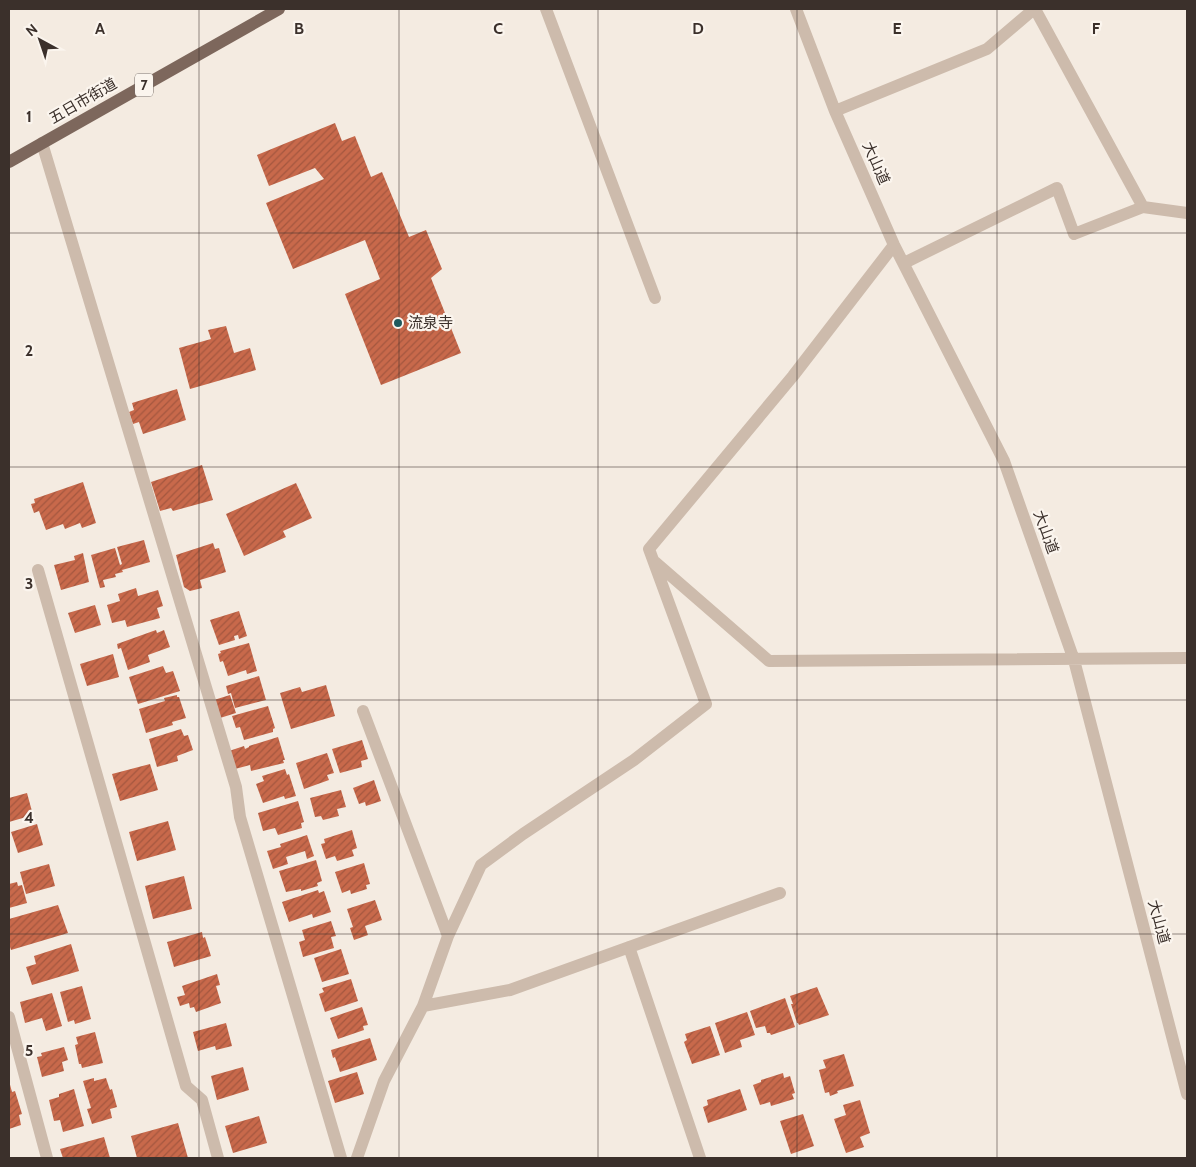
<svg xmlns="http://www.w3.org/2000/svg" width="1196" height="1167" viewBox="0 0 1196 1167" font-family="Cabin,'Noto Sans JP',sans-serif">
  <defs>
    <pattern id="building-hatch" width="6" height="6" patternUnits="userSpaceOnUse" patternTransform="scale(1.25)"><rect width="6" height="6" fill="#c8694b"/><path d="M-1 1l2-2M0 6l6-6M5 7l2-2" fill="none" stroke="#a4573f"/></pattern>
  </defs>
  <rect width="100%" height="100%" fill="#f4ebe1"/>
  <path fill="url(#building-hatch)" d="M335,123l7,18 13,-5 16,41 11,-5 27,65 17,-7 16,39 -11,9 30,75 -80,32 -36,-91 35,-15 -15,-39 -72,29 -27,-66 58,-24 -9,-11 -46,18 -12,-31z
    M226,326l8,27 16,-5 6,22 -66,19 -11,-41 32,-9 -3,-9z
    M177,389l9,31 -43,14 -4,-12 -6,2 -4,-12 5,-2 -2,-7z
    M202,465l11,35 -40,11 -2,-3 -11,3 -9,-29z
    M83,482l13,41 -14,5 -2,-5 -15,6 -2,-5 -17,6 -7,-19 -5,2 -3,-9 4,-1 -1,-4z
    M296,483l16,35 -29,13 3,6 -42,19 -18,-42z
    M144,540l6,22 -28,8 1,2 -8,2 1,3 -13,3 2,7 -5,1 -9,-33 24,-7 5,17 2,-1 -5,-17z
    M213,543l2,6 4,-1 7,24 -26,8 2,8 -12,3 -6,-4 -8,-32z
    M83,553l6,29 -28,8 -7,-25 21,-5 -1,-4z
    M136,588l2,8 20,-6 5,16 -6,2 3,10 -33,9 -2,-7 -13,3 -5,-18 13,-4 -2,-7z
    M95,605l6,20 -26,8 -7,-20z
    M239,611l8,25 -8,3 -1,-4 -4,1 1,4 -16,5 -9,-25z
    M156,630l1,3 7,-3 6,17 -22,8 2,7 -22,8 -7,-22 -3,1 -1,-5z
    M249,643l8,28 -10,3 -1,-4 -18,6 -5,-15 -3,1 -2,-8 3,-1 -1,-2z
    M113,654l6,23 -32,9 -7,-22z
    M163,666l3,7 7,-2 7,20 -42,13 -9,-27z
    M259,676l7,24 -31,8 -4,-15 -3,1 -2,-8z
    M326,685l9,31 -44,13 -11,-36 20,-6 2,5z
    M177,695v2h2l7,21 -14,4 1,3 -27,8 -7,-24 26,-8 -1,-3z
    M230,695l6,18 -16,5 -6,-18z
    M268,706l7,22 -2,1v3l-29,8 -4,-13 -4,1 -4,-12z
    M181,729l3,7 4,-1 5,15 -16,6 1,5 -21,6 -8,-28z
    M278,737l7,23h-2l1,3 -33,8 -1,-6 -15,4 -6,-18 15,-5 1,3 4,-2v-1z
    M362,740l6,19 -7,2 1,6 -22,6 -8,-24z
    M327,753l7,20 -7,2 2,5 -25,9 -8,-26z
    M150,764l8,26 -38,11 -8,-27z
    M285,769l2,6 2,-1 7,22 -11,3 -1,-3 -21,7 -7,-19 8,-3 -2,-5z
    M374,780l7,21 -15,5 -1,-4 -6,2 -6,-16z
    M341,790l5,17 -9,2 2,7 -16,4 -2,-4 -6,1 -5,-19z
    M27,793l6,22 -24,7v-24z
    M298,801l6,21 -3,1 1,5 -24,7 -3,-7 -12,3 -5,-18z
    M168,821l8,29 -39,11 -8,-29z
    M37,824l6,21 -25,8 -7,-21z
    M352,830l5,18 -5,2 2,6 -17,5 -2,-5 -9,3 -5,-15 4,-1 -1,-4z
    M307,835l7,21 -7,3 -2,-8 -19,6 2,7 -15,5 -6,-18 14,-4 -1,-3z
    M316,860l6,21 -5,2 1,3 -17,5v-2l-15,3 -7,-21z
    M364,863l6,21 -4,1 1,4 -16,5 -1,-4 -8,3 -7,-21z
    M49,864l6,22 -29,8 -6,-22z
    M184,876l8,33 -39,10 -8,-33z
    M17,882l1,4 4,-1 5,18 -18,5v-24z
    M318,890l1,3 5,-2 7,21 -18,6 -1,-4 -23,8 -7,-20z
    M375,900l7,20 -17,6 3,9 -14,5 -4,-12 3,-1 -6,-18z
    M58,905l10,28 -57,17 -2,-6v-25z
    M331,921l5,15 -5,1 3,11 -31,9 -4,-15 6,-2 -3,-10z
    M202,932l1,6 2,-1 6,19 -37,11 -7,-25z
    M71,944l8,27 -47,14 -6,-18 10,-3 -2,-8z
    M341,949l8,25 -27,8 -8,-24z
    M217,974l3,11 -4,1 5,17 -25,9 -2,-5 -4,1 -1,-5 -9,3 -3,-9 8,-2 -3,-9z
    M351,979l7,22 -33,11 -6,-18 5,-2 -2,-4z
    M82,986l9,33 -16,5 -1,-4 -6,2 -8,-30z
    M817,987l12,28 -30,10 -1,-2h-1l-6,-19h2l-3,-8z
    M52,993l10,33 -16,5 -4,-13 -17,5 -5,-21z
    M785,998l10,29 -24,8 -1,-2h-3l-2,-7 -9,2 -6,-17z
    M362,1007l6,18 -5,1 1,4 -26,9 -8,-21z
    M747,1012l8,23 -15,5 2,7 -17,6 -10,-30z
    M226,1023l6,23 -16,4 -1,-4 -17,5 -5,-19z
    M710,1026l10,29 -28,9 -8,-22 3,-2 -2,-6z
    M95,1032l8,31 -21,5 -1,-4h-2l-4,-19 3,-1 -2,-7z
    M370,1038l7,22 -37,12 -5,-15 -2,1 -2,-8z
    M64,1047l4,13 -6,2 2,9 -22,6 -5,-20 5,-1 -1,-3z
    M844,1054l10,32 -17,5 1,2 -8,3 -1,-4 -4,1 -6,-23 7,-2 -3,-8z
    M243,1067l6,23 -32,10 -6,-24z
    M357,1072l7,22 -29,9 -7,-22z
    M783,1073l1,5 6,-2 5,17 -3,1 2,5 -23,7 -1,-4 -10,3 -7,-20 8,-3v-2z
    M94,1078v3l12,-3 4,12 2,-1 5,18 -7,2 2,9 -20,6 -5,-15 4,-1 -8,-27z
    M9,1081l3,11 3,-1 7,23 -3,1 2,10 -12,4z
    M74,1089l10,37 -21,6 -3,-12 -6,1 -5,-21 10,-3v-3z
    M740,1089l7,21 -39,13 -5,-16 5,-2 -1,-5z
    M860,1100l10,33 -10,4 4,10 -18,6 -12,-34 12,-4 -3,-10z
    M803,1114l11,32 -23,8 -11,-33z
    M259,1116l8,27 -34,10 -8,-27z
    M178,1123l10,35h-51l-6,-22z
    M104,1137l6,21h-47l-3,-9z"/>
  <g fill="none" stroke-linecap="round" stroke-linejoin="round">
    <path stroke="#cdbbac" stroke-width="12" d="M546,9l109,289
      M796,9l39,102 59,134 110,216 70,199 113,434
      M1035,9l108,198 44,6
      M835,111l152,-62 47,-40
      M42,143l194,644 4,30 101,341
      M904,263l153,-75 17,46 69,-27
      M655,562l114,99 418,-3
      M38,570l148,516 16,14 16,58
      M363,711l85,225
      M629,947l71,211
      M423,1006l87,-16 270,-97
      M9,1017l38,141
      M357,1158l27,-77 39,-75 25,-70 33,-71 42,-31 111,-74 72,-56 -57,-155 144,-173 101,-131"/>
    <path stroke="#7d675c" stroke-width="12" d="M9,162l270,-153"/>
  </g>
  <path fill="none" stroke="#3b302b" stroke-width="1" stroke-opacity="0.55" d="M199,9v1149M399,9v1149M598,9v1149M797,9v1149M997,9v1149M9,233h1178M9,467h1178M9,700h1178M9,934h1178"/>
  <circle fill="#1f5a5e" stroke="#fbf5ee" stroke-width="2" cx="398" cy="323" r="5"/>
  <g text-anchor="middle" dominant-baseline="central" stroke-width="4.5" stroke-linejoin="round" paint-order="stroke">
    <rect fill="#fbf5ee" stroke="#756b66" stroke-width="1" x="135" y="73.5" width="18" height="23" rx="4"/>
    <g font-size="14" font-weight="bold" fill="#3b302b">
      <text x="144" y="85">7</text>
    </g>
    <g font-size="15" fill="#3b302b" stroke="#fbf5ee">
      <text transform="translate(83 101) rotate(-30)">五日市街道</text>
      <text transform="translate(876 163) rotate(66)">大山道</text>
      <text transform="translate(1046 532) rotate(70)">大山道</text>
      <text transform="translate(1159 922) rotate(75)">大山道</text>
    </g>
    <g font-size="15" fill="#3b302b" stroke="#fbf5ee" text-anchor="start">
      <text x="408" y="323">流泉寺</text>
    </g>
  </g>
  <g font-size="16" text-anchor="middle" font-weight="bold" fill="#3b302b" stroke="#fbf5ee" stroke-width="4.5" stroke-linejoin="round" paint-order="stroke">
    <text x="100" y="34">A</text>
    <text x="299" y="34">B</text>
    <text x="498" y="34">C</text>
    <text x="698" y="34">D</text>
    <text x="897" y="34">E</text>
    <text x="1096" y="34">F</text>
    <text x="29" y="122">1</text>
    <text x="29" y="356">2</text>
    <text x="29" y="589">3</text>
    <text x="29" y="823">4</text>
    <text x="29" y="1056">5</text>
  </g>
  <rect width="1196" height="1167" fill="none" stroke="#3b302b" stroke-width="20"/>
  <g transform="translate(40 40) rotate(320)" stroke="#fbf5ee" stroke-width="4" paint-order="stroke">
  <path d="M0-4L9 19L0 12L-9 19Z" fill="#3b302b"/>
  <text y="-8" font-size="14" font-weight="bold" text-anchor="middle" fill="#3b302b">N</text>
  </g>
</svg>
